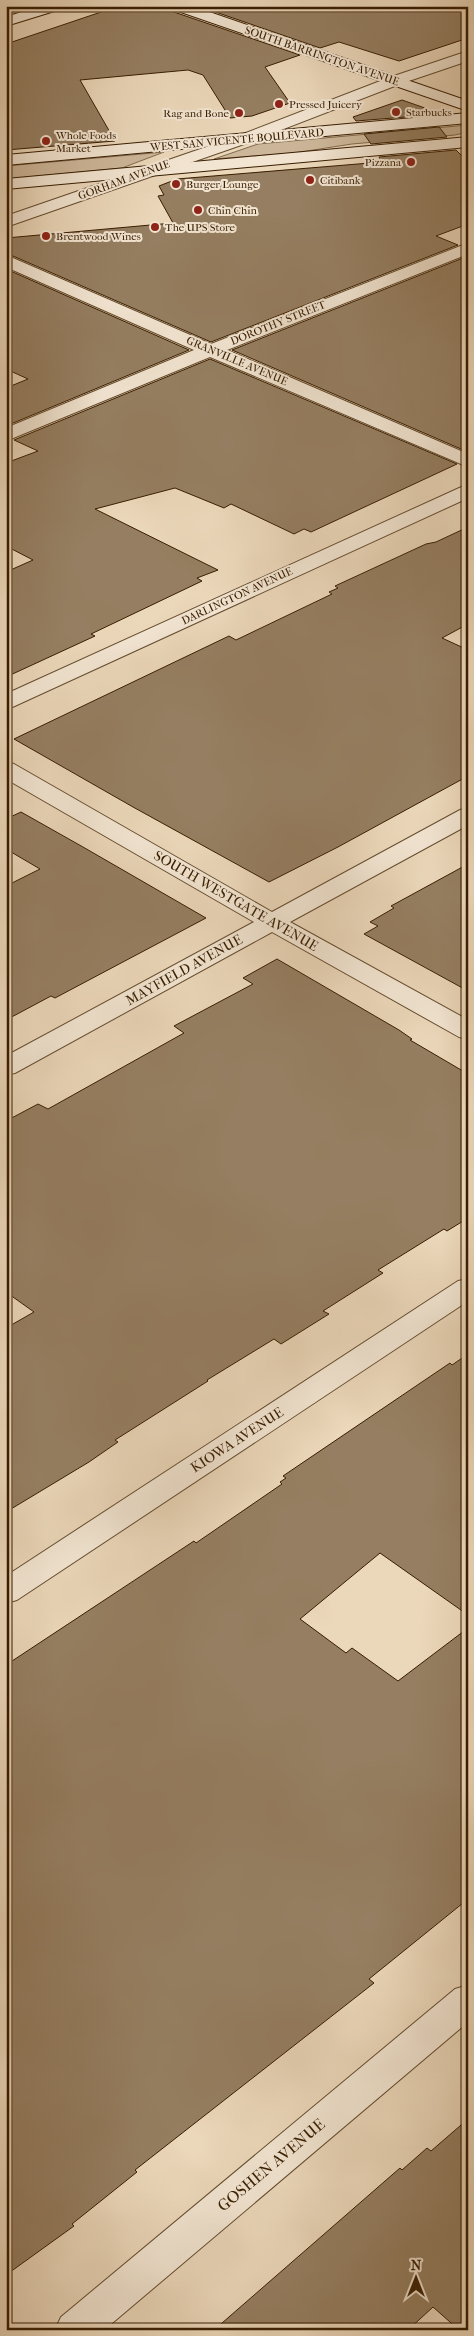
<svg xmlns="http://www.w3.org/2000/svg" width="474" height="2336" viewBox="0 0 474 2336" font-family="'IM FELL French Canon',serif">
  <rect width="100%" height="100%" fill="#ebd7ba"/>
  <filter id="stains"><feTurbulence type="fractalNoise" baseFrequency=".004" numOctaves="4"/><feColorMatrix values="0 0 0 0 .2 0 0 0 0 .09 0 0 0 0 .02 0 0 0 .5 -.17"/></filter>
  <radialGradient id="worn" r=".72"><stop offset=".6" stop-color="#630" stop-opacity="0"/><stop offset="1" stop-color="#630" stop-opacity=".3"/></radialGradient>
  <path fill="#cdb79a" stroke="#826a4d" d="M468,125v7l-13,3 -103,9 -58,9 -80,6 44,-15z
    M164,152l-42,16 -116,11v-13z"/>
  <path fill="#957e61" stroke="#381d00" d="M119,6h49l3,5 129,44 -35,12 25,36 -38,13 -22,2 -27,-43 -15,-5 -108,10 35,61 -109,9v-106z
    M198,6h270v32l-69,23 -60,-19 -19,6z
    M402,100l23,8 5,7 -74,6 -3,-4z
    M439,127l8,10 -76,7 -7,-10z
    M456,150l5,5h7v69l-32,12 22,9 -247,97 -205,-89v-15l167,-15 -15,-27 6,-1 -5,-9 18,-7 205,-17 -3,-5z
    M468,256v196l-236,-102z
    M6,269l183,81 -183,76v-38l22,-9 -22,-10z
    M210,359l247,105 -146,68 -7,-3 -10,5 -63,-30 -7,4 -49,-20 -80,21 123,61 -21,8 5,3 -111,53 4,2 -89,41v-105l27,-12 -27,-14v-83l32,-12 -24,-11z
    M468,527v97l-26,14 26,12v126l-130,71 -69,35 -136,-75 -119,-68 215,-103 7,4 96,-46 -3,-2 9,-4 -3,-2 91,-42 10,-2z
    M21,812l62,35 123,71 -151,80 -4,-2 -45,24v-134l34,-17 -34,-20v-30z
    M468,864v127l-104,-57 14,-8 -8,-4 24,-14 -3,-2z
    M277,959l122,71 13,9 -2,1 58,34v144l-21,13 -3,-2 -66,41 5,3 -60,38 6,3 -48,30 -7,-5 -67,41 1,1 -93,59 3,2 -29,20 -83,50v-184l28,-16 -28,-20v-171l32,-17 10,5 136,-76 -10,-7 79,-42 -10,-6z
    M468,1354v261l-88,-62 -80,66 46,34 6,-5 46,33 70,-53v271l-99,80 5,4 -239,187 2,2 -65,52 2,2 -68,49v-610l188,-124 2,2 86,-59 -2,-2 6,-4 -3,-2 167,-113 2,2z
    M468,2119v211h-9l-26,-23 -25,23h-194l186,-162 2,2 25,-22 4,3z"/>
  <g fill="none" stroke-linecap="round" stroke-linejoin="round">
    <defs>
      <path id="street" d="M468,51v10l-68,23 -150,58 -244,85v-11l232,-80 150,-58z
        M468,243v11l-241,96 241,104v13l-258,-110 -204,84v-13l188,-78 -188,-83v-12l205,89z
        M468,484v14l-462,212v-16z
        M6,762l8,2 258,148 188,-102 8,-2v17l-178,97 178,98v19l-9,-2 -187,-105 -257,141 -9,2v-19l248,-134 -248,-143z
        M468,1279v22l-451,299 -11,3v-27l452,-295z
        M468,1985v37l-364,308h-49l6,-13 394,-328z"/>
      <path id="secondary" d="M40,6h23l-2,3 -55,17v-9z
        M170,6h22l276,95v10l-296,-102z
        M468,113v10l-462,42v-10z
        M468,137v10l-462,42v-10z"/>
    </defs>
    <use href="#street" stroke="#654c2e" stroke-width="2"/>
    <use href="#secondary" stroke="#381d00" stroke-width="2"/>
    <use href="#street" fill="#f2e5d2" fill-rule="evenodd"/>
    <use href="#secondary" fill="#f2e5d2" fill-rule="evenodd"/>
  </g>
  <g fill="#8f2418" stroke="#f2e5d2" stroke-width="2">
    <circle cx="279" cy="104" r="5"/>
    <circle cx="396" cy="112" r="5"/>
    <circle cx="239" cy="113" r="5"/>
    <circle cx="46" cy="141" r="5"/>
    <circle cx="411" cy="162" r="5"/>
    <circle cx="310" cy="180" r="5"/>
    <circle cx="176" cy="184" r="5"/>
    <circle cx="198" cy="210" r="5"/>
    <circle cx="155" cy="227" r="5"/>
    <circle cx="46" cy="236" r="5"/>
  </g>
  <g text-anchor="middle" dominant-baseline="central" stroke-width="4" stroke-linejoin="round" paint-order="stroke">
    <g font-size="11" fill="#381d00" stroke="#f2e5d2">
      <text transform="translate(322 56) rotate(19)">SOUTH BARRINGTON AVENUE</text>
      <text transform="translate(237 140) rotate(-5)">WEST SAN VICENTE BOULEVARD</text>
      <text transform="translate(124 180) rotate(-20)">GORHAM AVENUE</text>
      <text transform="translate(278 323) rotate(-22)">DOROTHY STREET</text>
      <text transform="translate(237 361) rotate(23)">GRANVILLE AVENUE</text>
      <text transform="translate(237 596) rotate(-25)">DARLINGTON AVENUE</text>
    </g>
    <g font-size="11" fill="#381d00" stroke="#f2e5d2" text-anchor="start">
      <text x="289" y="104">Pressed Juicery</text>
      <text x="406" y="112">Starbucks</text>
      <text x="229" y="113" text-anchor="end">Rag and Bone</text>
      <text x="56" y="135">Whole Foods<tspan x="56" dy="13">Market</tspan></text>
      <text x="401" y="162" text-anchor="end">Pizzana</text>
      <text x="320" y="180">Citibank</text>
      <text x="186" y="184">Burger Lounge</text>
      <text x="208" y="210">Chin Chin</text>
      <text x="165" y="227">The UPS Store</text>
      <text x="56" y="236">Brentwood Wines</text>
    </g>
    <g font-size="14" fill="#381d00" stroke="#f2e5d2">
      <text transform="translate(236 901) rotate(30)">SOUTH WESTGATE AVENUE</text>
      <text transform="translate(184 970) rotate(-29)">MAYFIELD AVENUE</text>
      <text transform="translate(237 1440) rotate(-33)">KIOWA AVENUE</text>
    </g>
    <g font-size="16" fill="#381d00" stroke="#f2e5d2">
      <text transform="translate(271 2165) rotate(-40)">GOSHEN AVENUE</text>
    </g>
  </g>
  <rect width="474" height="2336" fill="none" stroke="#ebd7ba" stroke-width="25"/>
  <rect x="8" y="8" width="459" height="2321" fill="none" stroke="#381d00" stroke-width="2.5"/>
  <rect x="12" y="12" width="449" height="2311" fill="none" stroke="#381d00"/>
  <g transform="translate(416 2278)" stroke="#f2e5d2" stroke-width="4" paint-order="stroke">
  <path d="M0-4L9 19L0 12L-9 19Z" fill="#381d00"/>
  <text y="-8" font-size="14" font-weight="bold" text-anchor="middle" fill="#381d00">N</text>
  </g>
  <rect width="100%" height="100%" filter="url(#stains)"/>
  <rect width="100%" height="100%" fill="url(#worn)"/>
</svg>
